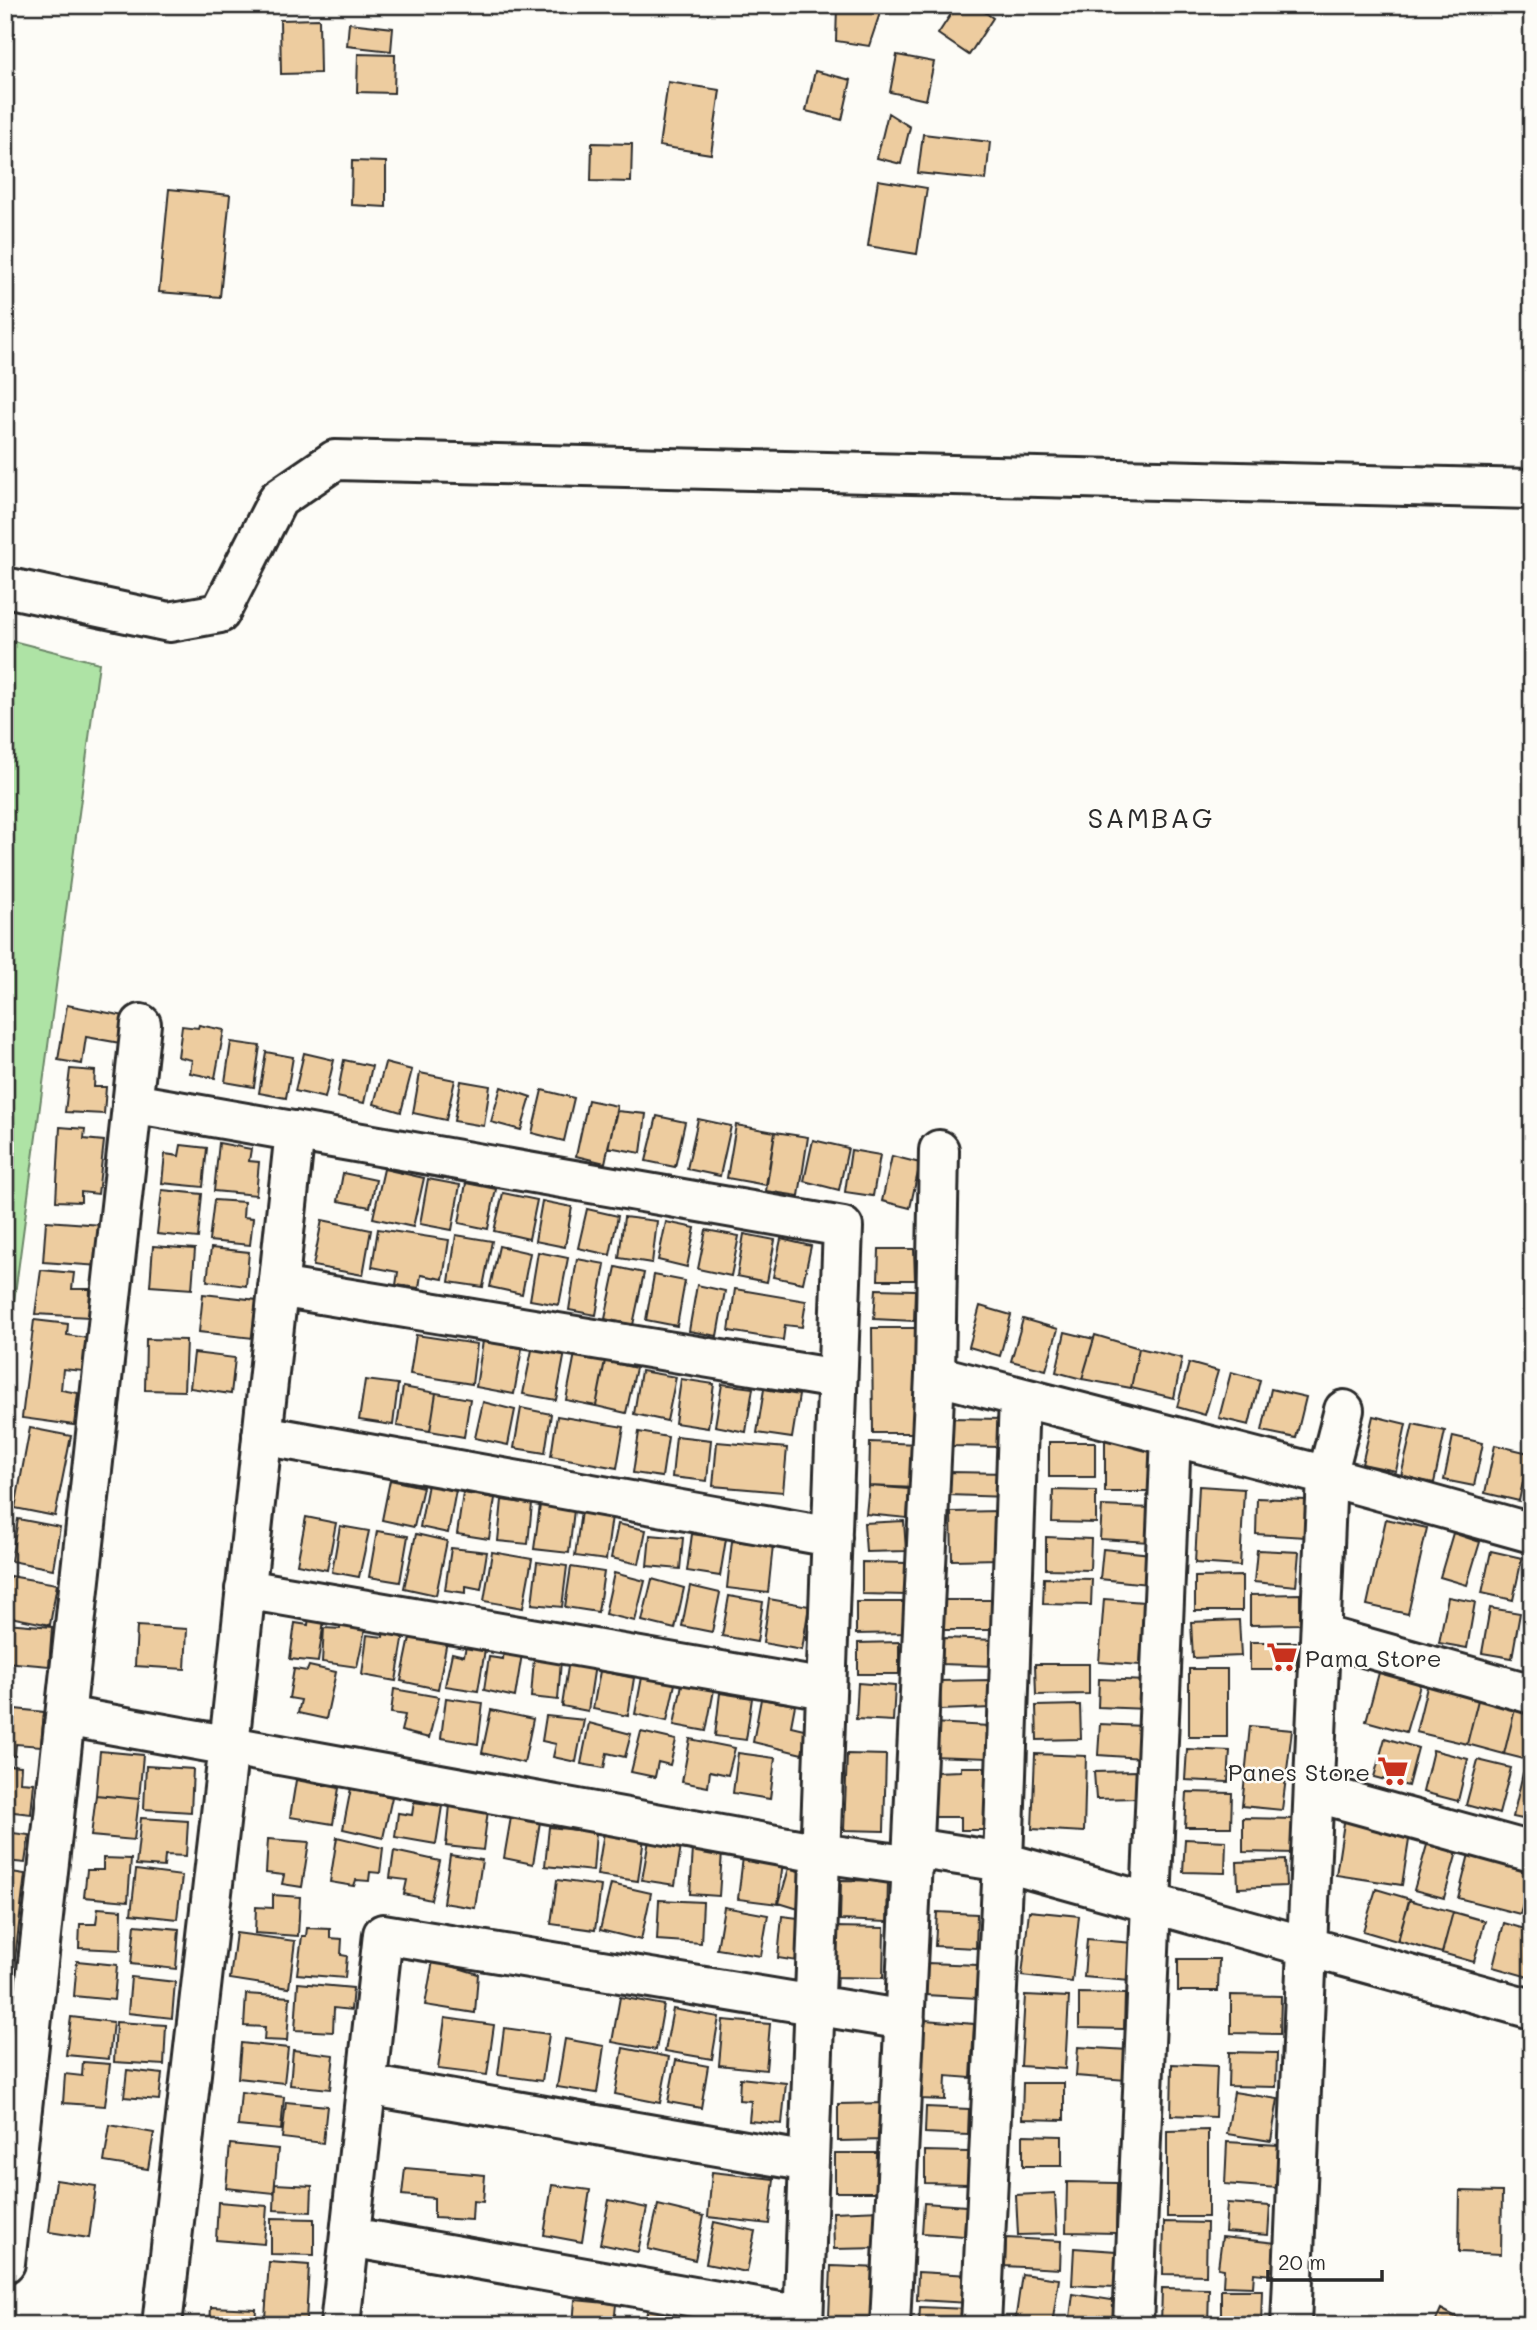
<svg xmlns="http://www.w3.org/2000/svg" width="1537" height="2330" viewBox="0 0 1537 2330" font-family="Mali,sans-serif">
  <rect width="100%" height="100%" fill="#fdfcf7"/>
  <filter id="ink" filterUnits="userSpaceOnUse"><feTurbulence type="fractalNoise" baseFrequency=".0143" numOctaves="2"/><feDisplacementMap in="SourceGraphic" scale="14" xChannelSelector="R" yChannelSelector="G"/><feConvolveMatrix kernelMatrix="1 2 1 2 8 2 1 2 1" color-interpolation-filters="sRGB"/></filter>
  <g filter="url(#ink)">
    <path fill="#aee3a5" stroke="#6c8768" stroke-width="2" d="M5,639l94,24 -94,706z"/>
    <path fill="#edcc9f" stroke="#2b2b2b" stroke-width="2" d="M957,5h18l18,13 -24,37 -31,-21z
      M837,6l43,7 -11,33 -33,-5z
      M319,19l1,54 -39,1 -1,-54z
      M349,23l44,5 -2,23 -44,-5z
      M358,54l37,1 -1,38 -37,-1z
      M897,55l37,7 -8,38 -36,-8z
      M815,71l36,9 -9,40 -36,-9z
      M668,82l52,8 -9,64 -52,-8z
      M888,113l22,14 -9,37 -24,-6z
      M923,134l67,8 -4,38 -68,-7z
      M592,143l40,1 -1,38 -40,-1z
      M352,161l34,1v45l-35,-2z
      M878,180l49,8 -10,66 -49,-8z
      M169,189l61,6 -10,102 -61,-5z
      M67,1005l63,12 -4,27 -40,-7 -4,27 -24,-4z
      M199,1025l25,5 -9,48 -25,-5 2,-13 -14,-3 4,-31 16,2z
      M231,1042l29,4 -6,41 -29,-5z
      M266,1052l27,5 -7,41 -27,-5z
      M304,1053l30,7 -9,38 -30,-7z
      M344,1060l28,6 -8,37 -27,-6z
      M385,1063l27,7 -11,42 -27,-8z
      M70,1069l25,2 -1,16h12l-2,27 -39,-2z
      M420,1073l35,7 -9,40 -33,-7z
      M461,1081l29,5 -6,40 -30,-5z
      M501,1087l30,10 -10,33 -30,-8z
      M542,1090l32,8 -10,43 -32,-8z
      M588,1100l29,6 -12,57 -29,-7z
      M617,1111l29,3 -5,39 -33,-6z
      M657,1116l28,6 -10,45 -29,-6z
      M698,1119l33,7 -11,50 -33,-7z
      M736,1125l39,7 -9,53 -39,-7z
      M60,1127l25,2 -1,10 20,2 -6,53 -17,-2v10l-25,-1z
      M775,1132l33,5 -9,59 -33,-5z
      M813,1140l35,8 -9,42 -35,-9z
      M219,1143l32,6 -2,12 10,1 -3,33 -42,-4z
      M181,1145l26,3 -4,39 -41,-4 3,-29 14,2z
      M851,1150l29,5 -7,41 -28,-4z
      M892,1156l28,7 -10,45 -28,-7z
      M384,1169l40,9 -11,49 -40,-9z
      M343,1173l33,7 -6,27 -32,-6z
      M428,1179l32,6 -8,45 -32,-6z
      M466,1183l30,6 -8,40 -29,-6z
      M162,1190l40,4 -4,44 -41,-4z
      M503,1193l34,7 -8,39 -35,-8z
      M214,1200l30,2 -1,15 10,1 -3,27 -41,-4z
      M542,1201l30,6 -7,40 -30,-6z
      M587,1209l31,7 -8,39 -32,-7z
      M624,1217l33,4 -5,42 -33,-5z
      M322,1220l49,10 -8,45 -50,-9z
      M46,1221l56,4 -2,41 -57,-4z
      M666,1222l29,6 -8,39 -29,-7z
      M378,1229l71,11 -6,39 -22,-4 -2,13 -23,-3 2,-13 -26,-5z
      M706,1230l33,6 -8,40 -33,-7z
      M744,1234l31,6 -8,42 -30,-6z
      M456,1235l36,6 -9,46 -34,-5z
      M781,1239l30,7 -8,37 -30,-6z
      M153,1246l42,3 -3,40 -42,-3z
      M499,1246l31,7 -8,41 -32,-7z
      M211,1248l38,4 -3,34 -39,-5z
      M879,1249h35l1,31h-37z
      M538,1252l30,6 -9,47 -29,-5z
      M577,1259l28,5 -9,51 -27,-5z
      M616,1267l28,6 -11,52 -28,-6z
      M41,1270l33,3 -2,16h18l-1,28 -54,-3z
      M654,1275l31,6 -8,45 -31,-6z
      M697,1285l28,6 -8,45 -28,-5z
      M735,1289l71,12 -4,26 -17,-2 -2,15 -54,-9z
      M876,1289l39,1 -1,31 -40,-2z
      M203,1294l54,6 -4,38 -54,-6z
      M980,1306l31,9 -11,41 -31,-9z
      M1023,1319l35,10 -12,41 -35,-9z
      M34,1320l34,4 -1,11 20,3 -4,33 -20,-2 -2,21 17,3 -4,32 -52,-7z
      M872,1328h44v105h-43z
      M1065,1332l29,7 -12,40 -26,-7z
      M416,1335l61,9 -5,40 -62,-10z
      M1095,1335l44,13 -8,40 -49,-9z
      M146,1339l40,1 -2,51 -39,-1z
      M483,1341l39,7 -8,46 -38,-7z
      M577,1343l30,7 -11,56 -30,-6z
      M533,1345l32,7 -9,48 -33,-6z
      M1139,1348l43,10 -8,40 -43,-10z
      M194,1353l41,5 -4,36 -41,-6z
      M605,1361l31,7 -10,45 -30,-7z
      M1189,1363l29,8 -13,44 -28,-8z
      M641,1371l35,6 -9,44 -33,-7z
      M1231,1372l29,8 -11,45 -30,-7z
      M681,1379l33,5 -6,44 -33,-5z
      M365,1380l33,4 -5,41 -34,-5z
      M722,1384l31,4 -7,44 -31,-6z
      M403,1387l33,6 -6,38 -33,-5z
      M764,1389l35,6 -7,43 -35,-5z
      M1271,1389l35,8 -10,41 -34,-7z
      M436,1393l34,6 -6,38 -34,-6z
      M483,1402l32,8 -7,35 -33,-7z
      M521,1408l30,6 -6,39 -31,-5z
      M557,1416l67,11 -7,41 -66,-12z
      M1373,1416l33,8 -10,47 -34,-7z
      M950,1418l52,1 -1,28 -52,-1z
      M1413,1424l32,7 -11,52 -33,-7z
      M30,1428l41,8 -16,80 -40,-8z
      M639,1432l29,5 -6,40 -29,-4z
      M676,1436l35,4 -4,41 -35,-4z
      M1453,1436l30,7 -9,43 -30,-6z
      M1105,1439l54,1v52h-54z
      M717,1442l70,6 -4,44 -70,-6z
      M870,1442l49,2 -2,44 -48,-2z
      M1049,1442h46v35h-46z
      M1495,1445l34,8 -10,48 -34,-8z
      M949,1472l60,1 -1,24 -60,-2z
      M390,1480l33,7 -9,40 -32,-7z
      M428,1484l28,6 -8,43 -28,-6z
      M869,1486l40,3 -2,29 -41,-4z
      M1199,1486l45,3 -4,77 -45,-3z
      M1053,1490l43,1v32l-44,-1z
      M463,1493l32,5 -6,41 -32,-5z
      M1257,1498l49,2 -1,37 -49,-3z
      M502,1500l30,4 -4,40 -30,-3z
      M540,1505l34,5 -5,43 -35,-4z
      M1102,1506l50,2 -2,34 -50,-3z
      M581,1511l31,5 -6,44 -31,-4z
      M998,1511l1,48 -47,1 -1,-48z
      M306,1517l30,6 -9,47 -30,-6z
      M18,1519l42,8 -7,42 -42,-8z
      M1386,1519l41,9 -19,86 -41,-9z
      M904,1521l2,30 -40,1 -2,-29z
      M618,1524l28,6 -7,34 -28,-6z
      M340,1526l29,5 -10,46 -27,-5z
      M377,1531l31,5 -8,46 -31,-5z
      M1453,1533l27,9 -13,43 -27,-8z
      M416,1534l31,7 -11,54 -32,-7z
      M692,1534l34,5 -6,37 -33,-5z
      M650,1535l33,3 -3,31 -33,-3z
      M1046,1537l45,2 -1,31 -44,-1z
      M732,1541l41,4 -5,48 -41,-5z
      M451,1548l36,4 -6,37 -15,-3v7l-21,-3z
      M1103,1549l48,5 -3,30 -48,-5z
      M1257,1550l42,2 -3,34 -42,-4z
      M1491,1551l31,7 -9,42 -31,-7z
      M492,1552l40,7 -9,49 -39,-7z
      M537,1562l30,4 -5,41 -30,-3z
      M862,1562l45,1 -1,32 -44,-1z
      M571,1567l33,5 -6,40 -33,-5z
      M614,1573l31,8 -10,40 -30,-7z
      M10,1576l47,8 -7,41 -45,-9z
      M1242,1576v35h-47v-34z
      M1044,1578l48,1 -1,26 -48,-1z
      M652,1579l32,9 -9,41 -33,-8z
      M690,1586l30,7 -8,39 -30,-6z
      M1300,1594v30l-50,1v-30z
      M729,1596l34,6 -6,40 -35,-6z
      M1448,1597l27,5 -8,46 -28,-5z
      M769,1599l40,7 -7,44 -39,-7z
      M1104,1599l40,3 -4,63 -41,-3z
      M944,1600h48v30h-48z
      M856,1602h53v31l-53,1z
      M1490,1608l30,5 -8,45 -30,-5z
      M342,1615l25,5 -10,47 -35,-5 2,-34 16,1z
      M309,1617l15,3 -6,42 -28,-3 5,-36 13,2z
      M1239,1620l2,36 -48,2 -2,-36z
      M6,1623l46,4 -3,39 -44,-4z
      M137,1626l50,3 -2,40 -50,-3z
      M384,1630l20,4 -8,47 -34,-6 5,-40 16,2z
      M411,1633l36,8 -9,48 -37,-8z
      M943,1638l52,2 -1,26 -52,-2z
      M467,1641l19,3 -8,47 -33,-5 7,-33 12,3z
      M899,1642v32h-41v-31z
      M1250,1642h46l1,28h-47z
      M504,1650l18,4 -7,43 -31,-7 5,-33 14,2z
      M534,1658l27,2 -3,40 -27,-3z
      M569,1660l26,5 -7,46 -26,-5z
      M1035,1664h54v30l-53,1z
      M309,1666l27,6 -10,47 -28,-6 3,-13 -12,-2 5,-29 13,2z
      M1189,1669h38v68h-38z
      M1380,1669l41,12 -15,51 -40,-11z
      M600,1671l34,7 -6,38 -35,-7z
      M643,1672l33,7 -9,42 -32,-7z
      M1099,1679l48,2v28l-49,-2z
      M990,1680l1,28 -50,2 -1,-29z
      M858,1683l37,3 -2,35 -37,-2z
      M1428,1683l51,13 -12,48 -51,-12z
      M682,1684l32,6 -8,41 -32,-6z
      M394,1689l45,8 -10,41 -28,-7 4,-16 -14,-2z
      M720,1693l32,5 -6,42 -31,-4z
      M1479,1696l37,9 -12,49 -37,-10z
      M446,1698l37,5 -5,41 -37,-6z
      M761,1699l34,6 -4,21 17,4 -6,24 -49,-12z
      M1080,1705l1,34 -44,1 -1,-34z
      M1516,1705l16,5v51l-28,-7z
      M5,1708l39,4 -3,34 -25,-2 -1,12 -10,-1z
      M491,1710l42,9 -9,44 -42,-10z
      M546,1716l38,4 -8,42 -23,-5 3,-13 -14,-3z
      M589,1723l42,11 -6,23 -18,-4 -3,15 -23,-4z
      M931,1723l59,3 -1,32 -59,-2z
      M1100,1724l43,2 -1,32 -44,-3z
      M1250,1726l42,4 -10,80 -40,-4z
      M641,1732l35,8 -6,25 -12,-3 -3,15 -24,-5z
      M1385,1738l33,10 -10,38 -34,-9z
      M690,1739l45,9 -7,27 -18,-4 -2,16 -26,-5z
      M1187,1749l43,2 -2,31 -43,-2z
      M1433,1750l35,9 -10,42 -35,-9z
      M100,1751l43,4 -4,44 -43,-4z
      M738,1753l37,5 -5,41 -37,-6z
      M847,1754l39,1 -2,76 -40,-1z
      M1035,1754l51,2 -2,76 -52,-3z
      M1478,1760l33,8 -12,46 -33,-9z
      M5,1765l16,1 -1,16 14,1 -3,31 -26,-3z
      M146,1766l47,3 -2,43 -47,-3z
      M961,1767h24v63h-24v-13h-26l-1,-45 27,-1z
      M1136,1771l1,27 -41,1 -2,-27z
      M1523,1773l9,2v46l-19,-4z
      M296,1780l43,8 -6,36 -43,-7z
      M351,1788l41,9 -9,41 -40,-9z
      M1187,1792l45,1 -1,34h-46z
      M96,1795l43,4 -5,41 -43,-4z
      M414,1802l28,4 -6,38 -41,-7 3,-24 14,2z
      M450,1805l38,5 -5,40 -37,-4z
      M1345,1816l66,11 -9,58 -66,-10z
      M511,1817l29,5 -7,42 -29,-6z
      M141,1818l47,3 -2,35 -21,-1 -1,12 -28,-2z
      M1243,1818l52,1v34l-52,-1z
      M549,1827l47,5 -3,39 -48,-5z
      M5,1832l24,3 -4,28 -20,-2z
      M604,1832l40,6 -6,43 -41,-6z
      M337,1837l46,11 -3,25 -10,-1 -1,9 -13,-1 -2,6 -24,-4z
      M1429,1838l30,7 -15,53 -30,-8z
      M268,1839l41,3 -7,45 -20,-3 2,-9 -18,-2z
      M1185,1839l41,2 -1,32 -42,-1z
      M649,1840l32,6 -6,39 -33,-5z
      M693,1849l29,3 -3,44 -29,-2z
      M394,1851l46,10 -9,39 -27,-6 3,-14 -17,-2z
      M1469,1854l63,16 -12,44 -62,-16z
      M450,1855l32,5 -7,48 -32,-5z
      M743,1857l40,4 -5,43 -40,-5z
      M103,1858l28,1 -3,42 -44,-4 3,-27h16z
      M1285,1860l1,26 -48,2 -1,-26z
      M789,1868l26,8 -10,35 -26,-8z
      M136,1870l46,6 -5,43 -46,-5z
      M5,1871l20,3 -14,118 -6,-1z
      M557,1880l44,6 -6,44 -44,-6z
      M841,1880l47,1 -1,41 -47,-2z
      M611,1884l40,9 -10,47 -41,-10z
      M1376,1889l34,10 -13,42 -34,-10z
      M273,1895l27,2 -2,39 -43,-3 1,-26 17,1z
      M659,1900l44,2 -2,41 -44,-3z
      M1409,1900l44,12 -11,41 -44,-12z
      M724,1907l44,8 -7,41 -44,-7z
      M98,1908l24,2 -1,40 -42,-2 1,-24h16z
      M1029,1911l50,5 -7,66 -50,-6z
      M937,1912l40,2 -1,34 -41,-2z
      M1453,1912l32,9 -11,41 -32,-9z
      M782,1916l33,4 -5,43 -32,-5z
      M1504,1923l28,8v47l-39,-11z
      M135,1925l44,4 -3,40 -45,-5z
      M835,1927l49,1 -1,50 -49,-1z
      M307,1928l23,1v9l12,1 -1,16 6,1 -2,22 -48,-4 5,-38h4z
      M236,1933l59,8 -6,47 -59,-9z
      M1087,1939l46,4 -3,38 -46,-4z
      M1178,1959h41l-1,32h-40z
      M433,1960l22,3v4l23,7 -3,39 -50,-8z
      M77,1961l40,4 -3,35 -40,-4z
      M927,1963l51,2 -1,33 -51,-3z
      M131,1977l44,5 -3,36 -44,-5z
      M298,1983l55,5 -2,22 -17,-2 -1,24 -38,-2z
      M1079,1993l46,1 -1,35 -45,-1z
      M246,1994l44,3 -3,44 -23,-1 1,-13 -21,-1z
      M1025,1995l44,2 -4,72 -44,-3z
      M1231,1995l50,1 -1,38 -49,-1z
      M620,1997l44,8 -8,45 -44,-8z
      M673,2009l46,8 -7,42 -47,-8z
      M71,2017l42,5 -4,37 -43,-4z
      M445,2018l49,7 -7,50 -49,-6z
      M723,2020l47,4 -4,46 -47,-5z
      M925,2020l49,4 -3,54 -25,-2 -1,24 -25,-1z
      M116,2022l50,3 -2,40 -50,-3z
      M504,2028l45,6 -7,47 -44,-6z
      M565,2039l39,7 -7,47 -40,-6z
      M241,2043l47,5 -4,35 -46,-5z
      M1078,2047l50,3 -2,30 -50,-4z
      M623,2048l46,9 -9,46 -45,-9z
      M293,2050l41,5 -4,34 -40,-4z
      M1229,2052l48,1 -1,34 -48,-1z
      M676,2060l32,6 -7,42 -33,-6z
      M83,2062l27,2 -5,42 -42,-3 2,-29 17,2z
      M1172,2064l45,2 -2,51 -44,-2z
      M127,2070l35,4 -3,26 -35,-3z
      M740,2078l46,5 -4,41 -33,-3 2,-20 -12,-1z
      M1023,2083h41v37l-42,-1z
      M241,2092l43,5 -3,33 -43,-4z
      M1234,2092l44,7 -7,42 -44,-7z
      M286,2102l41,4 -4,37 -41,-5z
      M885,2103l1,37 -48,1v-37z
      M926,2107l43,2 -1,26 -43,-2z
      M110,2125l44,8 -6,36 -44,-7z
      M1208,2130v87h-41v-86z
      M1023,2135l39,1v30h-39z
      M1227,2142l52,3 -2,43 -52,-4z
      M230,2144l48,5 -4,44 -48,-5z
      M925,2151l44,1 -1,32 -43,-1z
      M835,2153h47v39h-47z
      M405,2168l80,7 -2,27 -10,-1 -1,19 -38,-2v-20l-32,-3z
      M712,2172l62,7 -5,45 -61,-7z
      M56,2180l40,6 -7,52 -40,-6z
      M1067,2182l50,1 -1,50 -50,-1z
      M275,2184l37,2 -1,26 -37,-2z
      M552,2185l38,5 -8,52 -38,-7z
      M1460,2191l42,1 -1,62 -42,-2z
      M1055,2193l2,41 -39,1 -2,-40z
      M609,2200l38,8 -9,44 -38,-8z
      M218,2202l49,4 -3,38 -48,-4z
      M924,2203l42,3 -2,30 -42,-3z
      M1227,2203l43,3 -2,29 -43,-3z
      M658,2205l46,11 -9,44 -47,-11z
      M881,2210l1,38 -48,1 -1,-37z
      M271,2218l43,1v36l-43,-1z
      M714,2222l41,9 -8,41 -41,-8z
      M1164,2222l43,1 -1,52 -43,-1z
      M1222,2237l54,6 -4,32 -18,-2 -1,14 -30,-1 1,-17 -6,-1z
      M1006,2238l55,3 -1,28 -55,-3z
      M1074,2248l42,3 -1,36 -43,-2z
      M269,2262l40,3 -3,56 -41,-3z
      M831,2266l50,2 -1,51 -51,-2z
      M918,2272l52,3 -1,28 -52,-3z
      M1022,2274l37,5 -7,46 -37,-3z
      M1162,2288l47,1 -1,36h-47z
      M1527,2288l5,1v36h-9z
      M1221,2290h41l-1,35h-40z
      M1073,2294l45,7 -3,24h-46z
      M575,2300l41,4 -2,21h-41z
      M211,2307l45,2 -1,16h-45z
      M648,2307l21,4 -1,14h-39l1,-5 15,2z
      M920,2307l47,2 -1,16h-47z
      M1441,2309l30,16h-37z"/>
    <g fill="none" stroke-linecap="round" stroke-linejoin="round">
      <defs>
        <path id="minor" d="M5,587l164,35 51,-9 58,-114 57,-39 1197,29
          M132,1103l711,124 -40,1098
          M278,1287l559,92
          M935,1375l392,101 205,57
          M262,1435l570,102
          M245,1589l581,100
          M1321,1635l211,59
          M65,1716l755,137 93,13
          M1314,1792l218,60
          M914,1848l89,14 529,147
          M367,2085l442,77
          M350,2237l453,79
          M5,2263l136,-1239
          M162,2325l67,-580 66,-614
          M340,2325l43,-391 522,86
          M890,2325l45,-950 4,-225
          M981,2325l22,-463 16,-465
          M1133,2325l38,-889
          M1291,2325l36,-849 17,-66"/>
      </defs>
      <use href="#minor" stroke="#2b2b2b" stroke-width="44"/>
      <use href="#minor" stroke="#fdfcf7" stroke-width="38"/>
    </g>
  </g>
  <defs>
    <symbol id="supermarket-bare" viewBox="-9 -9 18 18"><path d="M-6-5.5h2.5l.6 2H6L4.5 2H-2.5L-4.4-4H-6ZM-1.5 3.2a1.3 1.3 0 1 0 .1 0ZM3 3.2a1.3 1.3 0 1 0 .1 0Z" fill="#c8321e" stroke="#fdfcf7" stroke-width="2.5" paint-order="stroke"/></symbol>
  </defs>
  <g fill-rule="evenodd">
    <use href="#supermarket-bare" x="1260" y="1635" width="44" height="44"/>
    <use href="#supermarket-bare" x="1371" y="1749" width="44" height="44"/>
  </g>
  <g text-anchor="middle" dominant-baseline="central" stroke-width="5" stroke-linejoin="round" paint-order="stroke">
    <g font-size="24" fill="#2b2b2b" stroke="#fdfcf7" text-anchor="start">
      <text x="1305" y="1657">Pama Store</text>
      <text x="1370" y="1771" text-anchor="end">Panes Store</text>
    </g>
    <g font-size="28" letter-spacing="2" fill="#2b2b2b" stroke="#fdfcf7">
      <text x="1151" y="817">SAMBAG</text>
    </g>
  </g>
  <rect width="1537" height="2330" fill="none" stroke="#fdfcf7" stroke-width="28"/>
  <rect x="14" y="14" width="1509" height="2302" fill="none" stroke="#2b2b2b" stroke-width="2.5" filter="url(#ink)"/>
  <path d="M1268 2270v10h114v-10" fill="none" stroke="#2b2b2b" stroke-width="3.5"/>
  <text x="1278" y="2270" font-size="21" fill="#2b2b2b" stroke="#fdfcf7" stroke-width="5" paint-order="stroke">20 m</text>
</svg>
